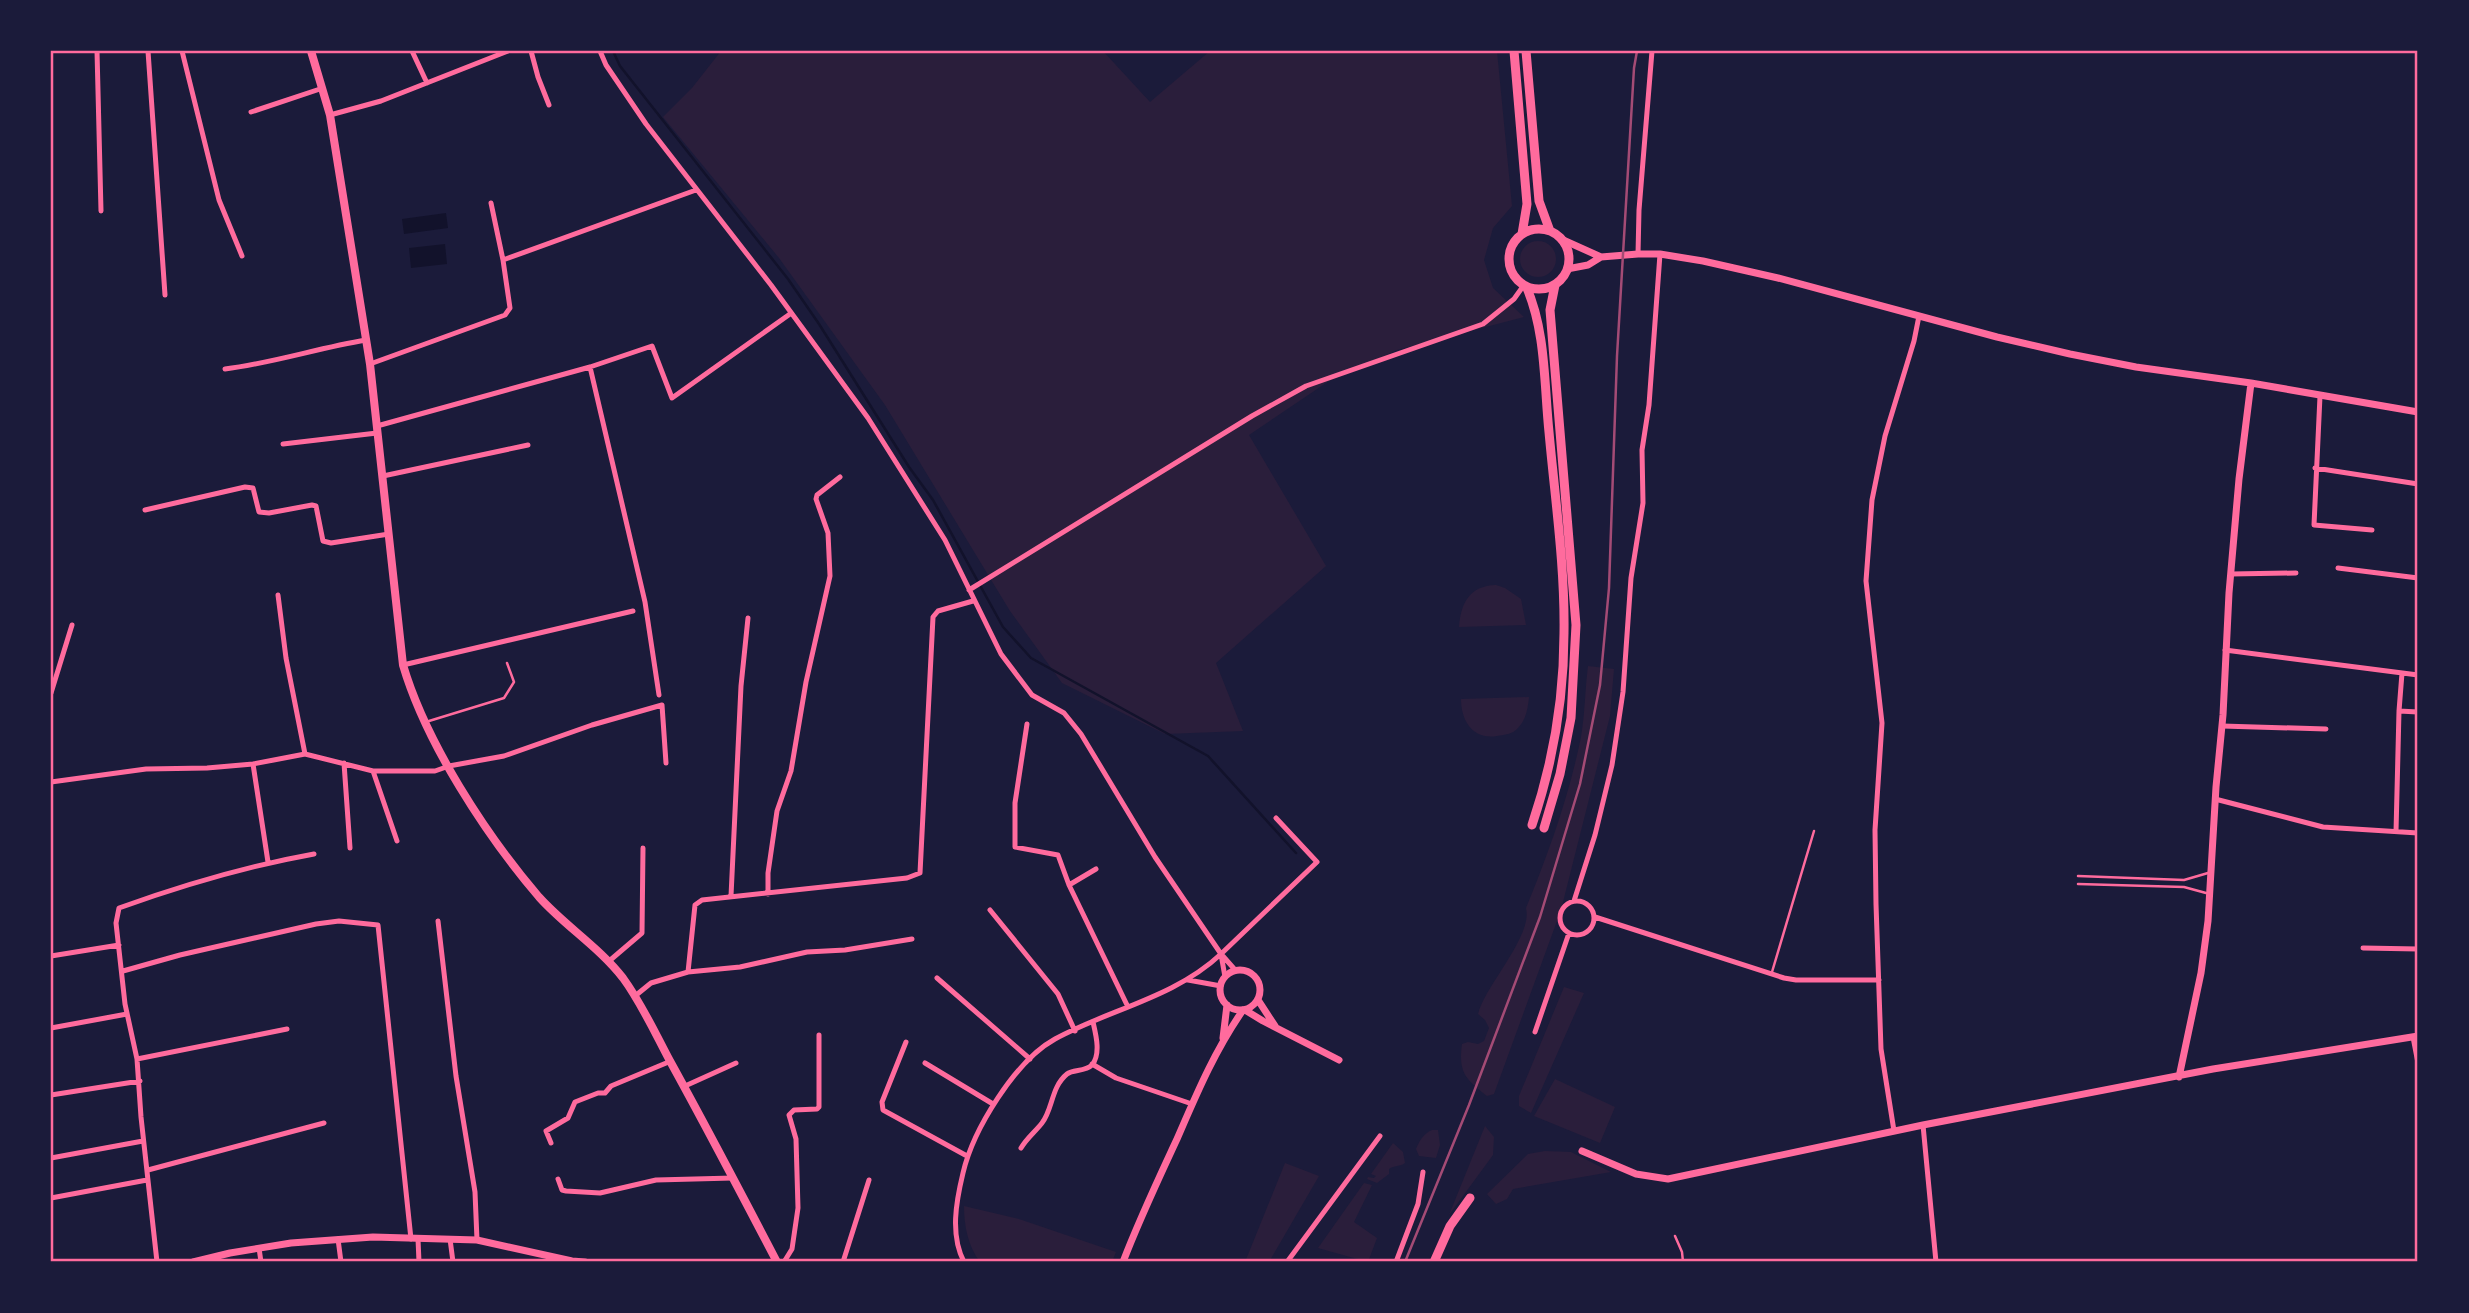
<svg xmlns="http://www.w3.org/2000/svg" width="2469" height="1313" viewBox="0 0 2469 1313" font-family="Spectral,serif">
  <rect width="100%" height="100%" fill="#1b1b3a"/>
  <path fill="#2a1e3b" d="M721,51h382l47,51 60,-51h287l15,155 -19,22 -9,32 9,28 31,29 -127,33 -68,31 -80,54 77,131 -110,97 27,68 -78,3 -103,-51 -52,-72 -125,-206 -106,-147 -116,-141 29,-29z
    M1520 259a18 18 0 1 1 36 0a18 18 0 1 1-36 0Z
    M1496,585l9,3 16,11 5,26 -67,2c2,-24 10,-41 37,-42z
    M1588,666l26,3 -4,47 -49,194 -67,184 -7,2c-21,-17 -29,-23 -25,-52l6,-2 10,2 6,-3 5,-13 -4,-8 -7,-6c8,-30 55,-78 48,-106 23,-56 43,-112 55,-171 4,-23 4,-48 7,-71z
    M1529,697c-1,11 -3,23 -11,31 -5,6 -14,7 -21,8 -24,4 -36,-15 -36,-37z
    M1564,987l20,6 -53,120 -12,-7v-10z
    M1555,1079l60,28 -15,36 -66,-27z
    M1485,1126l9,11 -1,18 -44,60z
    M1432,1130h6l2,15 -4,13 -17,-2 -3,-7c4,-9 7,-15 16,-19z
    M1393,1143l10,9 2,11c-5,4 -11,2 -16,6v5l-12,9 -10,-4 1,-2 6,1 2,-2 -5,-2z
    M1545,1151l26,1 40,20 -98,17 -6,10 -11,5 -9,-10 41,-40z
    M1285,1163l34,13 -50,86h-24z
    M1364,1183l8,2 -18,37 23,16 -9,24 -50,-14z
    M964,1206l55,13 97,33 -4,10h-132c-12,-16 -16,-36 -16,-56z"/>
  <path fill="#12122b" d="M446,213l2,15 -44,6 -2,-15z
    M445,244l2,20 -36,4 -2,-20z"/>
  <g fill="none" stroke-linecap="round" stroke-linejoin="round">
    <path stroke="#12122b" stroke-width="2.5" d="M613,51l7,15 168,213 31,45 90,143 24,33 70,127 28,31 177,98 88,97"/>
    <path stroke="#ff6b9d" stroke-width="2.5" d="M429,721l75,-23 10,-16 -7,-19
      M2078,876l106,4 24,-7
      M2078,884l106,3 22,6
      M1772,972l42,-141
      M1675,1236l7,16 1,10"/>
    <path stroke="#ff6b9d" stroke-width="5" d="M97,51l4,160
      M148,51l17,244
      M182,51l37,149 23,56
      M412,51l15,32
      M531,51l7,26 11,28
      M600,51l6,14 40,59 125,161 97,133 77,122 56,114 31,41 32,18 17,21 74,123 66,97c-47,44 -111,55 -166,85 -40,22 -82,91 -92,134 -7,29 -13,62 1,89
      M251,112l72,-24
      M330,115l51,-14 127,-50
      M491,203l12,57
      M1638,254l1,-44 13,-159
      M370,364l135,-49 5,-7 -7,-48 193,-70
      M590,367l55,235 14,93
      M225,369c48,-6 93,-21 141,-29
      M2320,396l-6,129 58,5
      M377,426l213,-59 62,-21 20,52 118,-84
      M283,444l94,-11
      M2315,468l103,16
      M383,476l145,-31
      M145,510l100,-23 8,1 6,24 10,1 43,-8 4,1 7,35 8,2 58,-9
      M2338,568l80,10
      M2231,574l65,-1
      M969,590l283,-174 54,-30 177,-62 31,-25 10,-14
      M278,595l8,63 19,96
      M2225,650l193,25
      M403,665l230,-54
      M51,693l21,-68
      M2399,711l3,-38
      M1027,724l-12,79v44l43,8 11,30 59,122
      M2222,726l104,3
      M344,763l6,85
      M253,764l15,98
      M373,771l24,70
      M51,782l95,-13 61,-1 46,-4 52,-10 68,17h62l14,-5 55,-10 88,-31 70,-20 4,58
      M2215,799l108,28 95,6
      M2396,832l3,-121 19,1
      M1069,885l27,-16
      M768,894v-21l9,-62 14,-40 15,-89 24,-106 -2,-43 -12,-34 1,-4 23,-18
      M731,896l10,-210 7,-68
      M1560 918a17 17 0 1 1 34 0a17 17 0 1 1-34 0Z
      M1574,901l21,-66 17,-70 11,-73 8,-114 12,-75 -1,-53 7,-45 11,-151
      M990,910l68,84 17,37
      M1595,917l189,61 12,2h83
      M438,921l18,155 19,116 2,48
      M2363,948l55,1
      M1221,954l96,-92 -41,-44
      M1221,954l4,23
      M1222,955l14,16
      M51,956l68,-11
      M608,962l34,-29 1,-85
      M123,971l57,-16 136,-31 23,-3 39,4 33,314
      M688,972l7,-67 7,-5 205,-22 13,-5 13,-256 5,-6 35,-10
      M937,978l93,81
      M1188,980l33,6
      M635,996l16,-13 37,-11 52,-5 67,-15 38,-2 67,-11
      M51,1028l76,-14
      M1535,1032l34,-99
      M2413,1037l5,26
      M906,1042l-24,60 1,8 84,46
      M137,1059l150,-30
      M925,1063l68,41
      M1092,1064l24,14 76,26
      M685,1086l51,-23
      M51,1095l89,-14
      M1923,1125l13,137
      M1894,1131l-13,-82 -5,-145 -1,-74 7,-107 -16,-142 6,-81 13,-64 29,-95 5,-25
      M551,1143l-5,-12 22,-13 7,-16 23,-9h7l6,-7 60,-25
      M1021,1148c6,-10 14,-16 21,-25 11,-14 9,-36 25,-49 6,-5 18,-2 25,-9 9,-11 4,-30 1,-43
      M51,1158l92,-17
      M148,1170l176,-47
      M558,1179l4,11 4,1 34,2 56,-13 77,-2
      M51,1198l96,-18
      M338,1239l3,23
      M418,1239l1,23
      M450,1239l3,23
      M259,1248l2,14
      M157,1262l-16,-145 -4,-58 -12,-55 -9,-81 3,-15c64,-23 128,-42 195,-54
      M784,1262l8,-13 6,-41 -2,-69 -7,-24 5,-5 23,-1 2,-2v-72
      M843,1262l26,-82
      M1287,1262l93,-126
      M1396,1262l22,-58 5,-32"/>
    <path stroke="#ff6b9d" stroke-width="7" d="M1561,239l40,18
      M1567,269l21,-4 13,-8 37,-3h22l43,7 75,17 219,59 73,17 66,13 115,16 167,29
      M1220 990a20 20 0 1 1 40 0a20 20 0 1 1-40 0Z
      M1258,1000l17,26
      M1245,1010l18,11 76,39
      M1223,1038l4,-33
      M2179,1077l22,-104 7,-52 8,-134 7,-72 6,-122 10,-114 12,-96
      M1582,1151l54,23 32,5 255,-54 290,-56 205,-33
      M193,1262l37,-9 61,-10 82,-6 104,3 95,21 13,1
      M1123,1262c16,-42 35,-82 54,-123 20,-46 37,-87 66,-129"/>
    <path stroke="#ff6b9d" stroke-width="8" d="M311,51l19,64 40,249 33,301c23,78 83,170 136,232 26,29 60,50 84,81 19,26 32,55 47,83 37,67 72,134 107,201"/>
    <path stroke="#ff6b9d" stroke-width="9" d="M1514,51l13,153 -5,30
      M1526,51l13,150 11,30
      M1509 259a30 30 0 1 1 60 0a30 30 0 1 1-60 0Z
      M1526,286c20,45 18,98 23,146 6,67 16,134 15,201 0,66 -11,130 -32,192
      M1544,828l16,-54 11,-56 5,-93 -26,-315 5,-25
      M1434,1262l16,-36 20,-28"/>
    <path stroke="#a44b75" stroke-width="2.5" d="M1405,1262l64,-157 71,-188 40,-133 20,-99 9,-97 8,-232 17,-288 3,-17"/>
  </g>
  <rect width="2469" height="1313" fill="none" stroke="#1b1b3a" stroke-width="105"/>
  <rect x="52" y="52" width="2364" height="1208" fill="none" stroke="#ff6b9d" stroke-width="2.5"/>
</svg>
